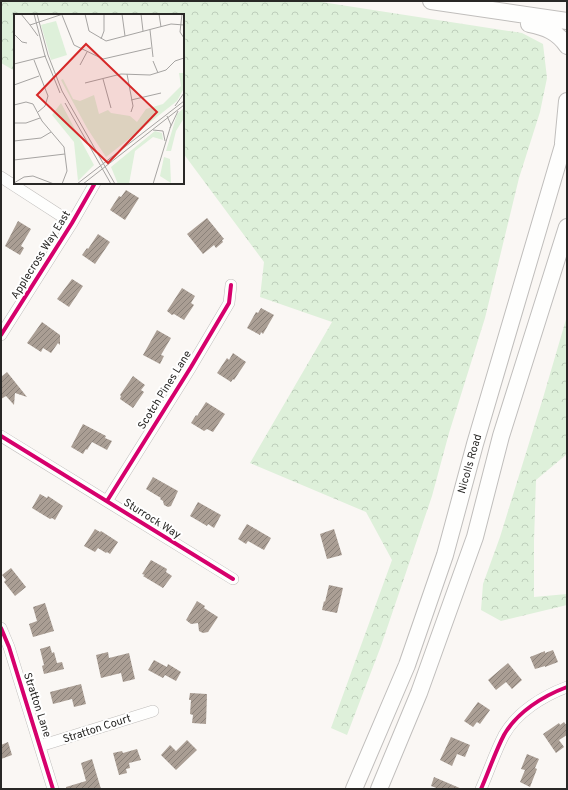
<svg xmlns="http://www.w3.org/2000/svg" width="568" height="790" viewBox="0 0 568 790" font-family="Overpass,sans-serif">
  <defs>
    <pattern id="forest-crowns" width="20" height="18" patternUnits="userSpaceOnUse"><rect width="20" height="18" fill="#def0da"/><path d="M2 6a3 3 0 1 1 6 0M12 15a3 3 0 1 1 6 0" fill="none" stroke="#becebb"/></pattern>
    <pattern id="building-hatch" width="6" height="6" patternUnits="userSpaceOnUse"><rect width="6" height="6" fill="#aa9e94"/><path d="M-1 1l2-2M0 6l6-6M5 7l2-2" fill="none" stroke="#8a8179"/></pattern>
  </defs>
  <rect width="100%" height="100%" fill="#faf7f4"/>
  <path fill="url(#forest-crowns)" d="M1,1h314l207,32 21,11 4,34 -7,34 -21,66 -34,140 -36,115 -17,63 -51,150 -34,89 -16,-7 61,-168 -26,-48 -116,-49 82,-141 -72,-25 4,-35 -81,-109v-138h-168v56l-14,-8z
    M567,316v138l-31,26 -2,61v56l33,-3v11l-66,16 -20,-11 2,-26 17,-47 43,-139z"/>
  <path fill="url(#building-hatch)" d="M126,190l13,8 -14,22 -15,-10 9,-14 2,1z
    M207,218l17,21 -2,1 1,2 -7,6 -2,-3 -11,9 -16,-20z
    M18,221l13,8 -10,17 3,2 -4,7 -15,-9z
    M98,234l12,8 -15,22 -13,-9 5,-7 1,1z
    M72,279l11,7 -14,21 -12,-8z
    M182,288l13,8 -4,7 3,2 -10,15 -10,-6 -2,1 -5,-4z
    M261,308l13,7 -11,19 -2,-2 -1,3 -13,-7 9,-16 2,1z
    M42,322l18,13v10l-2,-2 -7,10 -8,-5 -2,4 -14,-9z
    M157,330l14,8 -10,17 3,1 -4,8 -17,-9z
    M233,353l13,9 -12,18 -1,-1 -2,3 -14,-9 10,-15 2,2z
    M7,372l20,25 -12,-4 -1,12 -8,-9 -5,3v-22z
    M133,376l12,9 -4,5 3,2 -11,16 -13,-9 1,-3 -1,-1z
    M206,402l19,12 -12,18 -6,-3 -3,2 -13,-8 5,-8 1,1z
    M83,424l23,12 -1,2 7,3 -5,9 -15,-8 -5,8 -1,-1 -3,5 -12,-7z
    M153,477l25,14 -7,15 -3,1 -4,-2 -1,-4 -3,-2 1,-1 -15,-9z
    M40,494l7,4 1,-2 15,10 -8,14 -3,-2 -2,1 -18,-11z
    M198,502l23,13 -7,13 -6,-4 -1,2 -17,-10z
    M247,524l24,14 -7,12 -16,-9 -2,3 -8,-5z
    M95,529l5,3 1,-1 17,11 -8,12 -3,-2 -1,1 -8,-5 -3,4 -11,-6z
    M334,529l8,26 -15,4 -7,-25z
    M151,560l16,9 -1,3 6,4 -9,12 -20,-12 2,-1 -3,-1z
    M11,568l15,19 -11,9 -11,-14 2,-2 -4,-5z
    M329,585l14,3 -6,25 -15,-3 2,-9 1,1z
    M197,601l8,5 -1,2 14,9 -10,15 -5,1 -4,-2 -1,-8 -7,1 -5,-4z
    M45,603l9,28 -21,6 -4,-13 8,-3 -4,-14z
    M50,646l2,7 2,-1 3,11 5,-1 2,7 -20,5 -2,-8 2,-1 -4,-16z
    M553,650l5,12 -13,5v-1l-10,3 -5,-12 15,-6v2z
    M108,652l1,6 20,-5 6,26 -12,3 -2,-9 -20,5 -5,-23z
    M154,660l13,7 1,-3 13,8 -5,9 -11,-6 -2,3 -15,-8z
    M508,663l14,17 -10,9 -6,-7 -10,8 -8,-10z
    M81,684l5,20 -12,3 -2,-8 -19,5 -3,-12z
    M190,693l17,1 -1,30 -14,-1 1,-8 -3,-1 1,-14h-2z
    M478,702l12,8 -10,14 -3,-2 -4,5 -9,-6z
    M564,722l3,4v9l-8,5 5,7 -8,6 -13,-19 16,-11 1,2z
    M451,737l19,8 -5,12 -8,-3 -5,12 -12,-6z
    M187,740l10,10 -21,20 -15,-15 9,-10 6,6z
    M8,742l4,13 -11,4v-14z
    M137,749l4,11 -12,3 1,5 -4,1 1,4 -8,2 -6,-22 9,-2 1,2z
    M527,754l12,5 -4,9 2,1 -7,18 -10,-5 5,-12 -4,-1z
    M92,759l9,30h-35v-2l20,-6 -5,-18z
    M434,777l28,12h-23l-8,-3z"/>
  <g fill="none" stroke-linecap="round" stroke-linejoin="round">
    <defs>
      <path id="minor" d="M1,177l71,46
        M1,335l71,-112 23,-40
        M1,436l232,143
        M107,501l84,-134 38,-64 2,-18
        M1,628l8,19 44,142
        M40,746l113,-35
        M481,789c8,-18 14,-37 23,-54 13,-23 39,-39 63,-48"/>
      <path id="highway" d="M431,1l136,20
        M529,24c16,3 29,8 38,22
        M563,143l4,-42
        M354,789l53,-124 38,-110 30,-111 92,-312
        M379,789l40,-96 56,-156 26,-101 66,-209"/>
    </defs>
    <use href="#minor" stroke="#c0bebc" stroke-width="12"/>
    <use href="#highway" stroke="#c0bebc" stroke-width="18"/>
    <use href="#minor" stroke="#fefefd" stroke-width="11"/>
    <use href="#highway" stroke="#fefefd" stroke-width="16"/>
    <defs>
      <path id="cycleway" d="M1,335l71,-112 23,-40
        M1,436l232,143
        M107,501l84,-134 38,-64 2,-18
        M1,628l8,19 44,142
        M481,789c8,-18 14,-37 23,-54 13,-23 39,-39 63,-48"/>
    </defs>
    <use href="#cycleway" stroke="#fff" stroke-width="6"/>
    <use href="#cycleway" stroke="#d6006c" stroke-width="4"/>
  </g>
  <g text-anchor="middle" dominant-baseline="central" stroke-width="4" stroke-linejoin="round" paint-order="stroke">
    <g font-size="11" fill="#292826" stroke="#fff">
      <text transform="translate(41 255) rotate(-58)">Applecross Way East</text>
      <text transform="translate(165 390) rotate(-58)">Scotch Pines Lane</text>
      <text transform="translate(470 464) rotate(-74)">Nicolls Road</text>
      <text transform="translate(152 519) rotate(32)">Sturrock Way</text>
      <text transform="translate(37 705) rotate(72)">Stratton Lane</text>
      <text transform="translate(97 729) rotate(-18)">Stratton Court</text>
    </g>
  </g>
  <g transform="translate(14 14)">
    <rect width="170" height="170" fill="#faf7f4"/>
    <path d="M42,7l11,34 -16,5 -10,-35z" fill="#def0da"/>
    <path d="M35,9l6,7 -7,13 -6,-18zM165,59h5v15l-7,13 -71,56 -19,-29 -26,-48 2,-1 10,20 7,2 14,-6 5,19 9,-4 3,3 19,3 7,6 9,-13 17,-5 18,-18zM47,89l33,62 -16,16 -4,-39 -22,-27zM170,94v10l-8,13 -5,20h-5l11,-37zM141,117l7,2 1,7 -10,-3 -18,14 -6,33h-11l-7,-17zM150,143l6,2 1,24 -11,-7z" fill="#def0da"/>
    <path fill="none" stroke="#a6a4a2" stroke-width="1" d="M7,0l9,11 33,-11M20,0l11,42 15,37M23,0l11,41 14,36 53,93M71,0l4,17 17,10 65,-17 13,1M108,0l3,22M127,0l2,17M145,0l2,13M168,0l-2,18 4,6M48,1l12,30 29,14 48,-11M16,11l8,11M136,16l3,27M0,20l8,8 5,1M87,25l3,-8v-17M20,46l14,36 -3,10 -7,6M139,47l5,12M0,50l32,-8M66,51l7,-13M113,60l6,32 -2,6M89,65l8,29M71,69l36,-9 29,1 16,-5 9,-9 9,-3M0,71l25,-9M117,86l30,-7M51,89l46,81M0,91l12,-3 7,2 9,17 22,26 3,24 -5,13M161,92l9,-13M0,109h12l14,-5M156,114l8,-17M139,116l10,1 2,10M0,127l27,-3 10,-6M0,146l51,-6M0,169l10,-6 9,-1 21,8M63,170l107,-83M69,170l101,-79M139,170l18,-59 -4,-9"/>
    <path fill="#d62828" fill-opacity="0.15" stroke="#d62828" stroke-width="2" d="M72,30l71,68 -49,51 -71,-68z"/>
    <rect width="170" height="170" fill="none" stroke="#292826" stroke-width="2"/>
  </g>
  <rect width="568" height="790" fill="none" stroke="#292826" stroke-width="4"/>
</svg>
